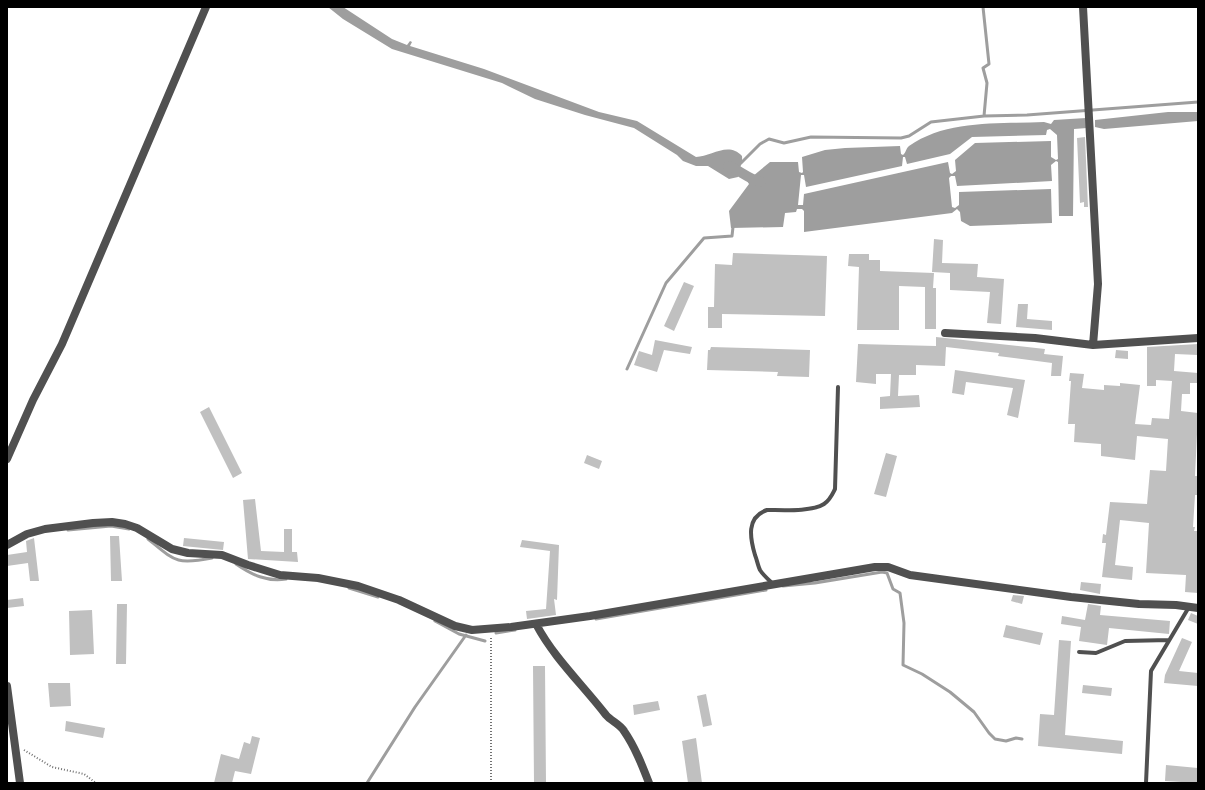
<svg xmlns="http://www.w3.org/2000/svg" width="1205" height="790" viewBox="0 0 1205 790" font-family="'Public Sans',sans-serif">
  <rect width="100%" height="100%" fill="#fff"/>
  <path fill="#9e9e9e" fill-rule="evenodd" d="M328,7h15l49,32 15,6 3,-4 2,1 -2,4 74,23 115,43 38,9 59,36c15,0 32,-16 46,-1 1,11 -5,13 -4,21l-9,2 -21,-13h-12l-13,-5 -6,-6 -43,-27 -49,-13 -50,-16 -33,-16 -110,-34 -49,-30z
    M1168,112h30v9l-94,8 -9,-2v-7z
    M1086,118l1,10 -13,1 -1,87h-14l-1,-54 -2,-1 -5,4 1,16 -95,5 -2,-10h-4l-2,2 3,29 3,1 4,-3v-13l92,-3 1,34 -82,3 -9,-5 -1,-9 -3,-3 -5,4 -148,19v-21l-2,-2h-5l-1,3 -11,1 -2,14 -52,1 -2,-17 20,-27 -2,-3 23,-19h28l1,10 3,1 1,-1 -1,-15 23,-7 20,-2 55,-2 1,8 2,1c3,-2 3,-7 6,-9 38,-27 91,-22 135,-24l7,2 3,-4zM1050,129l7,6 1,24 -2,1 -5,-3v-16l-76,2 -20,17 1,11 -4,3 -2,-1 -2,-11 -144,32 -1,11h-5l3,-30h3l2,12 96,-21 1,-9h2l2,7 43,-10 22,-17 74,-2 1,-5z"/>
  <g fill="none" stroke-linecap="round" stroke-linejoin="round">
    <path stroke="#9e9e9e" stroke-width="3" d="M983,7l6,57 -6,4 4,15 -3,33
      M741,163l19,-19 9,-5 15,4 27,-6 90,1 8,-2 22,-14 53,-6 43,-1 171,-13
      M627,369l39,-86 38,-45 28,-2 1,-9
      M68,530l43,-4 18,3
      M148,539c27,22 28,26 64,19
      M236,564c16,11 31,18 50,15
      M783,586l32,-3 67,-11 5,1 6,16 7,4 4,30 -1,42 19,9 28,18 24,20 15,21 6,6 11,2 10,-3 6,1
      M349,588l29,9
      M596,619l170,-29
      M435,621l24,13 26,7
      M496,633l19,-3
      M367,783l48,-76 51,-72"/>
    <path stroke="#9e9e9e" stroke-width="10" d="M728,166c12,4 20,13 33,16"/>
  </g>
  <path fill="#c0c0c0" d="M1085,137l3,70h-4v-5l-4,1 -3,-65z
    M934,239l9,1 -1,23 36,1 -1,13 27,2 -3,45 -14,-1 3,-31 -40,-2v-17l-18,-1z
    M733,253l94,3 -2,60 -103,-2v14h-14v-21h6l1,-43 17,1z
    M849,254h20v6h11v11l54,2 -1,15h3v41h-11v-42l-26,-1v44h-42l2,-63 -11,-1z
    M684,282l10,4 -20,45 -10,-5z
    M1018,304h10l-1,15 25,2v9l-36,-3z
    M936,337l109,12 -1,5 19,2 -2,20h-10l1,-13 -54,-7 1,-3 -53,-6 -1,19 -29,-1v10h-17l-1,21 21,-1 1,12 -40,2v-12l10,-1 1,-22h-15v10l-20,-2 2,-38 78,2z
    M655,340l37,7 -2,7 -26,-4 -7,22 -23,-7 5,-14 13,4z
    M1198,344v11l-23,-1 -1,17 24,2v10h-8v11h-8l-1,17 17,2 -3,63h3v19h-3l-2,32h2l-1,4h4v62l-13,-1 1,-17 -40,-2 3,-50 -29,-3 -5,45 18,2 -1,13 -30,-3 4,-34h-4l1,-9 3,1 4,-33 37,2 3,-34 16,1 2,-32 -31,-3 -2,24 -34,-4v-12l-27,-2 1,-18h-7l3,-43h-2l1,-8 14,1 -2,14 22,2v-5l16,1v-3l20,2 -5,39 16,1 1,-7 17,1 3,-38 -16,-1v6h-9v-39z
    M711,347l99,3 -1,27 -32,-1 1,-4 -71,-2 1,-20h2z
    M1116,350l12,1v8l-13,-1z
    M955,370l70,10 -7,38 -11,-3 6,-27 -47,-6 -2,13 -12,-2z
    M209,407l33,66 -9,5 -33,-66z
    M886,453l11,3 -11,41 -12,-3z
    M587,455l15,6 -3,8 -15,-6z
    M255,499l6,52 23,1v-23h8v23h5l1,10 -50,-3 -5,-59z
    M110,536h9l3,45h-11z
    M34,538l5,43h-9l-2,-18 -21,3v-11l20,-3 -1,-11z
    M184,538l40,4 -1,8 -40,-4z
    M522,540l37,5 -2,55 -3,-1 2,16 -29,4 -1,-8 20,-2 4,-58 -30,-4z
    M1081,582l20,2 -1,10 -20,-4z
    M1013,595l11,1 -2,8 -11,-3z
    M23,598l1,8 -17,2v-8z
    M117,604h10l-1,60h-10z
    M1088,604l13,2 -1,9 70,6 -1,13 -60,-6 -2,17 -28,-4 2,-14 -20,-3 1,-8 23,4z
    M92,610l2,44 -24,1 -1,-44z
    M1191,613l7,3v8l-10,-4z
    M1006,625l37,8 -3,12 -37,-8z
    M1182,638l10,4 -13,29 19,2v13l-34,-3 1,-8z
    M1059,640l12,1 -6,94 58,6 -1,13 -84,-8 2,-32 14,1z
    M533,666h12l1,117h-12z
    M48,683h22l1,23 -21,1z
    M1083,685l29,3 -1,8 -29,-3z
    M706,694l6,31 -9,2 -6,-31z
    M658,701l2,9 -26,5 -1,-10z
    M66,721l39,7 -2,10 -38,-7z
    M252,736l8,2 -9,36 -16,-3 -3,12h-18l7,-29 18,5 5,-17 6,2z
    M696,738l6,45h-14l-6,-42z
    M1166,765l32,3v15l-33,-2z"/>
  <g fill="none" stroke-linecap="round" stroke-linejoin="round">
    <path stroke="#727272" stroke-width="2" stroke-dasharray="1 2" stroke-linecap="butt" d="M24,750l28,17 32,7 12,9
      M491,783v-147"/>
    <path stroke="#505050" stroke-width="4" d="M773,584c-4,-4 -10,-9 -13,-14 -2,-4 -3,-10 -5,-15 -5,-17 -9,-38 12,-45 15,0 45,2 57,-6 6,-4 8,-9 11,-15l3,-102
      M1079,652l17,1 29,-12 44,-1
      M1146,783l5,-112 38,-64"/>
    <path stroke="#505050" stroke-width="8" d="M1083,7l15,277 -5,61
      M945,333l90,5 58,7 105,-7
      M7,459l26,-59 29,-56 144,-337
      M7,545l20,-11 18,-5 48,-6 19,-1 13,2 12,4 35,21 16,4 34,2 26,10 32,10 38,3 40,8 41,14 56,26 17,4 39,-3 79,-11 285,-49h13l22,8 161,22 68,7 37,1 22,3
      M536,624c18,34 46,60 70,91 5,6 14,9 18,16 11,16 18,34 25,52
      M7,686l13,97"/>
  </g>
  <rect width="1205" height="790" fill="none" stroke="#000000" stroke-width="16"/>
</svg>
